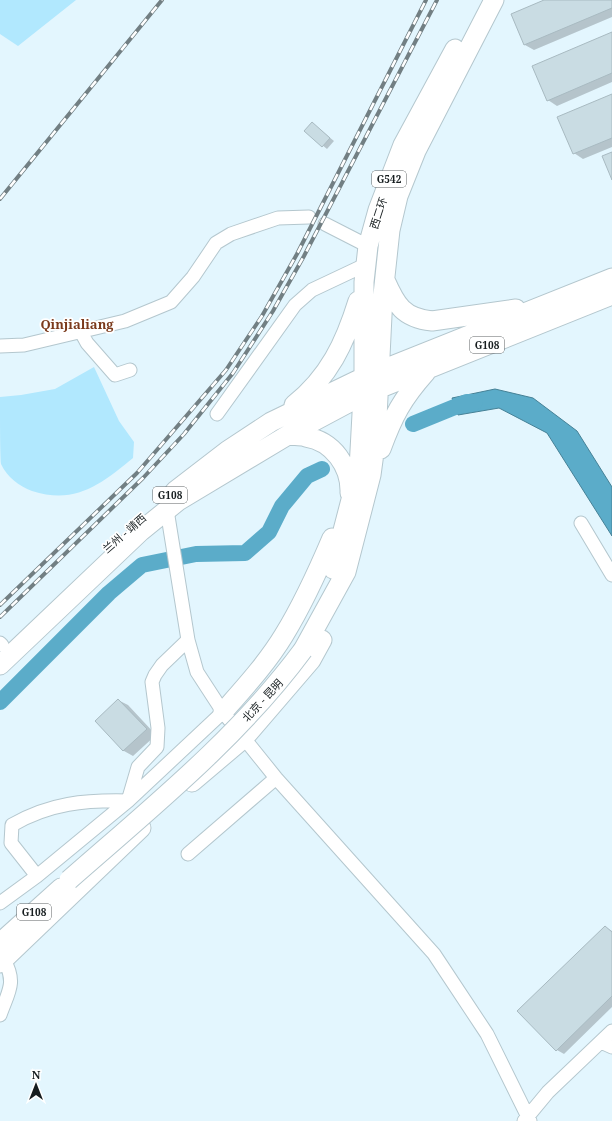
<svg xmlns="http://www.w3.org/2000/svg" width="612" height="1121" viewBox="0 0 612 1121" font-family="'Noto Serif','Noto Sans SC',serif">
  <rect width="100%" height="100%" fill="#e3f6fe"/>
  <path fill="#b1e8fe" d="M0,0h76l-58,46 -18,-12z
    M94,367l25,54 15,21 -1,16c-32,26 -57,47 -101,33 -13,-5 -25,-14 -31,-27 -1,-8 -1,-56 -1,-67l21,-2 34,-6z"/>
  <path fill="#5bacc9" stroke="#468196" d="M495,389l38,9 44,33 35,56v49l-65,-103 -48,-25 -41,7 -6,-17z"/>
  <path fill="#0003" d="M546,0h66v17l-78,33 -9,-5 -13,-30z
    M612,33v49l-55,24 -9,-6z
    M612,95v52l-29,12 -9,-6z
    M312,123l22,18 -7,8 -22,-18z
    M118,700l10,5 28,30 -23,21 -9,-5 -28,-30z
    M605,927l7,4v76l-48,47 -7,-4 -38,-39z"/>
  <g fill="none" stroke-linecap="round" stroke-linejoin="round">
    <path stroke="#5bacc9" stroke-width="16" d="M413,424l54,-22h8
      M0,702l109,-109 33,-28 54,-11 49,-1 24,-21 13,-26 25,-30 15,-7"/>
  </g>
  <path fill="#c9dce3" stroke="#a8bac1" d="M544,0h68v8l-88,37 -13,-31z
    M612,32v41l-65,28 -15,-35z
    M612,94v44l-39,16 -16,-37z
    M312,122l18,16 -8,9 -18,-16z
    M612,152v28l-10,-24z
    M118,699l29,30 -24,22 -28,-30z
    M605,926l7,6v64l-56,55 -39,-40z"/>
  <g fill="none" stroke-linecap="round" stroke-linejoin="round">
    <defs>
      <path id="minor" d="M325,224l43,22
        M81,332l6,11 28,32 15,-5
        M0,346l24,-1 101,-24 46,-19 22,-25 23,-34 15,-9 47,-16 31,-1
        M217,414l78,-109 17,-15 53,-25
        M167,510l21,130 9,32 26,40 53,66 158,176 53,80 43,87
        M581,523l31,52
        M0,643l2,2
        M188,854l88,-76
        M37,876l-26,-33 1,-18c38,-22 73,-25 116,-24l10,-34 19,-20 1,-19 -6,-46 3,-7 7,-10 26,-25
        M0,903l37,-27 91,-75 95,-89
        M0,1015c8,-23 17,-32 4,-55
        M601,1042l11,5
        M524,1121l24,-29 64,-61"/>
      <path id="highway" d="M385,280c11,25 18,38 47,41l84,-12
        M294,405c35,-28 51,-62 64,-104
        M288,435c6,1 12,0 18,2 27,4 45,30 44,56
        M381,449c12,-33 21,-50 45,-77
        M175,491l52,-40 44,-29 93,-45 248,-99
        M333,569l26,-100 5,-92v-95l4,-36 10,-36 25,-65 52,-96
        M303,650l43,-78 25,-97 5,-37 7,-143 7,-65 8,-34 18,-45 78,-151
        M0,665l141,-134 37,-30 110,-66 75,-40 249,-100
        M223,712c22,-25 44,-49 61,-77 19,-31 34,-64 48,-97
        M192,782l52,-44 67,-78 11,-20
        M0,943l61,-55
        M0,963l141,-135"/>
    </defs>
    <use href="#minor" stroke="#b4c7ce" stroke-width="15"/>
    <use href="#highway" stroke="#b4c7ce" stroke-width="21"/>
    <use href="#minor" stroke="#fff" stroke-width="13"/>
    <use href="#highway" stroke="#fff" stroke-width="19"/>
    <defs>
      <path id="rail" d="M0,199l162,-199
        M0,605l137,-132 89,-103 36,-54 35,-62 129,-254
        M0,617l143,-139 41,-44 49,-61 40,-62 31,-55 133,-256"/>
    </defs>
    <use href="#rail" stroke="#727f83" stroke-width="4"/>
    <use href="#rail" stroke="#fff" stroke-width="2.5" stroke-dasharray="8" stroke-linecap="butt"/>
    <defs>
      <path id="highway-bridge" d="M69,880c82,-72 169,-142 234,-230"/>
    </defs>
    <use href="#highway-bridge" stroke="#b4c7ce" stroke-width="21" stroke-linecap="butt"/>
    <use href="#highway-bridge" stroke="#fff" stroke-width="19"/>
  </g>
  <g text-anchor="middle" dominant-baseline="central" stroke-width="3.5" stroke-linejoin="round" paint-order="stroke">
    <g fill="#fff" stroke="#5c6162" stroke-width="1">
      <rect x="372" y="171" width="34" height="16" rx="3"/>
      <rect x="470" y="337" width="34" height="16" rx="3"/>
      <rect x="153" y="487" width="34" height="16" rx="3"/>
      <rect x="17" y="904" width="34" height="16" rx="3"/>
    </g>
    <g font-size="10" font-weight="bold" fill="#161d1f">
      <text x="389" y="179">G542</text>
      <text x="487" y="345">G108</text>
      <text x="170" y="495">G108</text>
      <text x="34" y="912">G108</text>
    </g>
    <g font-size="11" fill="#161d1f" stroke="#fff">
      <text transform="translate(378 213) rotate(-72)">西二环</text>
      <text transform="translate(124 533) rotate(-41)">兰州 - 靖西</text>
      <text transform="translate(262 700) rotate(-47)">北京 - 昆明</text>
    </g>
    <g font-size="13" font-weight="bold" fill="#7b3a1c" stroke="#fff">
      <text x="77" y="324">Qinjialiang</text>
    </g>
  </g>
  <g transform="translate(36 1085)" stroke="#ffffff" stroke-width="3" paint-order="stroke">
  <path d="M0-3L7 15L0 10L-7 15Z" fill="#161d1f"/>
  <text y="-6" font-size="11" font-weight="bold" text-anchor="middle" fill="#161d1f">N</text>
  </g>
</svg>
